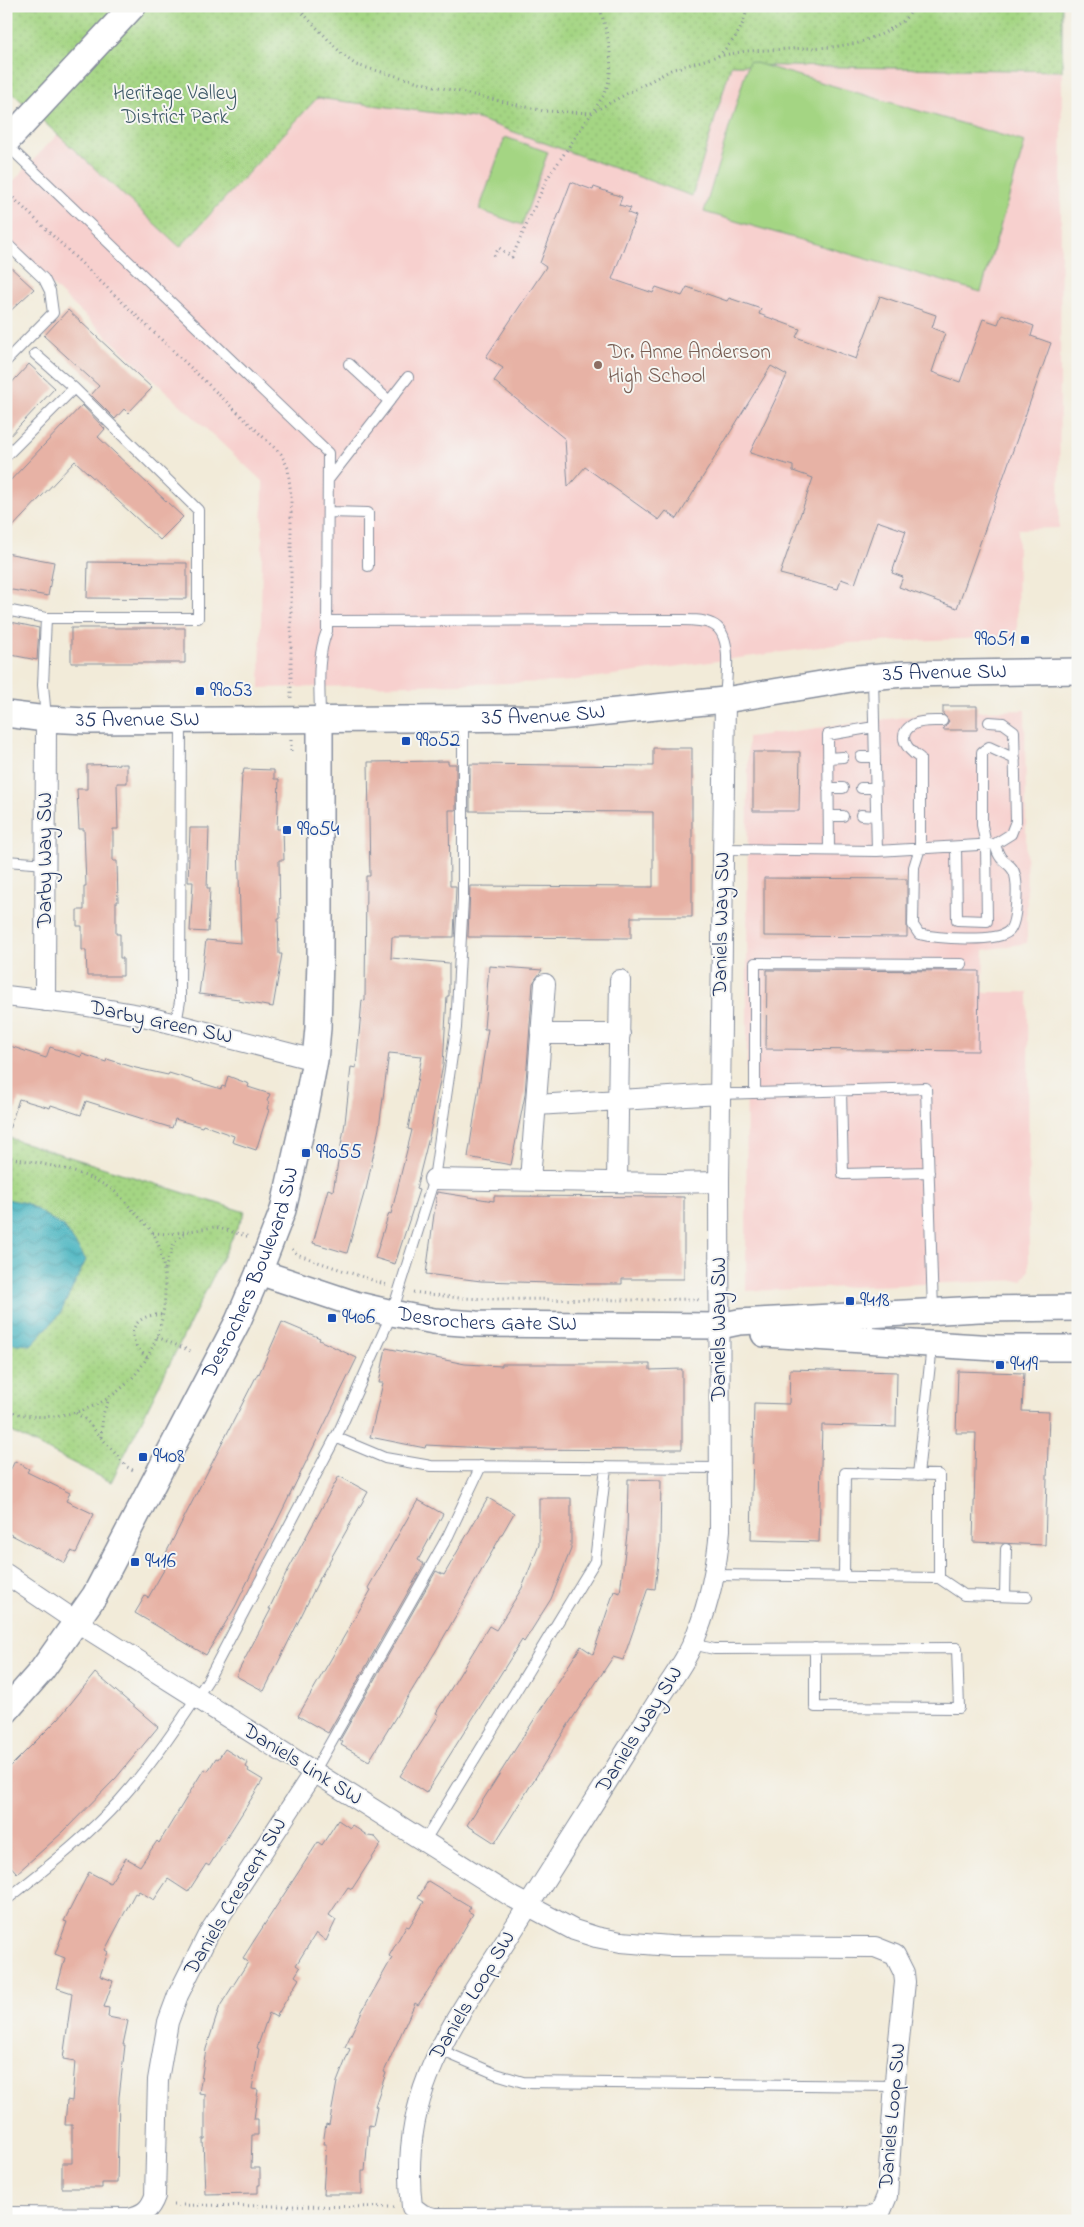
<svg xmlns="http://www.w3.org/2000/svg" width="1084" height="2227" viewBox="0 0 1084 2227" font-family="'Indie Flower',sans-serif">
  <defs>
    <pattern id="park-dots" width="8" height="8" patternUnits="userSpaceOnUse" patternTransform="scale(1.25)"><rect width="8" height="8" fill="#a4d583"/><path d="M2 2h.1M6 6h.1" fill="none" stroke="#8db774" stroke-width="1.8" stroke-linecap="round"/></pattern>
    <pattern id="water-waves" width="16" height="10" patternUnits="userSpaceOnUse" patternTransform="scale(1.25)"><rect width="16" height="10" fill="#46b4c0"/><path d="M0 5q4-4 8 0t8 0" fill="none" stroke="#3a939f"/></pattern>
  </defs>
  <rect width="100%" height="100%" fill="#f6f6f2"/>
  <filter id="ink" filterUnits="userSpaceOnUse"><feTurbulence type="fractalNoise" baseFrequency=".02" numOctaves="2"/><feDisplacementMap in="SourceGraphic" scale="10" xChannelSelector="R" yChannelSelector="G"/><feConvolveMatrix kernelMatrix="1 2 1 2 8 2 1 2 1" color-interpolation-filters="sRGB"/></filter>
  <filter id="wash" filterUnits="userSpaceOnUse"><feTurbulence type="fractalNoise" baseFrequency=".0096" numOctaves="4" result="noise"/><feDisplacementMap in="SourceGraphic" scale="20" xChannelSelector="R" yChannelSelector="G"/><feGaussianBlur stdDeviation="1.12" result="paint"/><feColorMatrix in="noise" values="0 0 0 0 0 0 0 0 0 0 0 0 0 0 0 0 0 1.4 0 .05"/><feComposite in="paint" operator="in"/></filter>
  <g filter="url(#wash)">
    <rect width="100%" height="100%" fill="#f2ebd9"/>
    <path fill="#f7d0ce" d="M731,65l331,6 -3,457 -41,1 -1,108 -168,6 -287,39 -302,6 3,-206 -257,-240v-53l52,-55 123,113 136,-149 158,20 217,78z
      M1025,710l2,233 -43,7 -1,42h45l1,279 -7,9 -276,11 2,-554 195,-25z"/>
    <path fill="url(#park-dots)" stroke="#608270" d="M6,6h1056v65l-331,-6 -39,131 -217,-78 -158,-20 -137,149 -174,-160z
      M6,1137l239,75 -134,270 -105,-53z"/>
    <path fill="#a4d583" stroke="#608270" d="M749,61l276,81 -44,150 -277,-80z
      M505,137l43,15 -26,73 -43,-15z"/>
    <path fill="url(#water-waves)" stroke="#30728f" d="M6,1199l20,4 38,24 22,33 -26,54 -29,31 -25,-2z"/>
    <g id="blocks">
      <path fill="#e7b2a5" d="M571,182l22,8 1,-3 28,10 -3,8 12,3 -3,5 8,3 -24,63 41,14 3,-6 26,9 5,-9 40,14 2,-3 32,11 -2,5 41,15 -4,8 60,22 24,-63 56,19 -4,13 13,5 -13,39 28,10 23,-63 15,5 4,-10 32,12 -3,10 20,7 -94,265 -58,-21 4,-10 -11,-4 14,-42 -29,-10 -22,63 -14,-5 -3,10 -58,-15 33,-96 -20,-7v-5l-43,-13 37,-78 -16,-9 -94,153 -11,-8 -7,9 -74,-53 -17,20 -3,-48 -71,-58 9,-13 -17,-11 60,-90 -6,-4z
        M6,263l28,26 -28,26z
        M68,310l84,78 -24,25 -4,-4 -9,10 -24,-24 8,-9 -55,-50z
        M29,364l26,24 -49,52v-51z
        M82,405l23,24 -7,8 85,80 -23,23 -85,-79 -69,73v-49z
        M6,553l48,9 -6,34 -42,-7z
        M88,562l99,1v36l-100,-1z
        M6,621l33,7 -2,32 -31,-6z
        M71,628h114v35h-114z
        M943,706h34v24h-34l6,-9 -6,-7z
        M653,748h39v169h-61v21l-163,-1 2,-51 183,1v-75l-183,-1v-47l183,2z
        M753,752h47l-1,59h-46z
        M448,761v3h8v46h-7l1,76h6l-2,51h-62l-1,21 58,5v33h-2l-4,69 -13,68 -14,56 3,1 -24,74 -20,-6 14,-45 2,1 21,-84 -4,-1 14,-73 -33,-3 -10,75 -13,62h-1l-18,63 -34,-10 15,-54 5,2 12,-68 6,-56 5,1 6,-68 3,1 1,-125h4l-2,-114z
        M127,764v19h-10l1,46h-5v32h4l1,41h-2v32h4v24h3v18h-36l-1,-26h-4v-24h-5v-16h7v-24h2l-2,-57h-5l-2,-40h10v-24z
        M244,769l30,1v9h5l-2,50h6l1,31h-5l1,59h-2l1,35h3l-9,53 -35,-6 1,-2 -40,-5 7,-54 35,3 -3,-99 4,-70h1z
        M190,828h19l-2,60h3l-2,44 -18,-1 3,-49h-5z
        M764,878l143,1v58l-143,-1z
        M489,966l53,4 -9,13 -8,112 -14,70 -43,-8 20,-128h-4z
        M767,970l212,1 -1,80 -212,-2z
        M10,1046l36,12 4,-11 31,10 1,-3 24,8 1,-3 29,9 32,7 1,-2 52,16 1,-3 3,1 3,-11 21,8 -1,3 22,7 -3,7 2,1 -2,7 2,1 -13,40 -24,-8 2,-6 -31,-11 -1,2 -27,-8 -3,9 -86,-27 -5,14 -30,-10 -1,3 -31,-9 -10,31 -3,-1v-72z
        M437,1192l57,9v-5l190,1v82h-62v5h-35l-106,-3 -55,-7z
        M282,1322l38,16 -1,2 38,18 -122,249 -29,48 -71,-42 10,-17 3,2 21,-37 -6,-2 95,-186 1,1z
        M386,1348l79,16 37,2v-2h148v6l32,-1v80h-17v1l-160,-1 -79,-4 -1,3 -55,-11 13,-54h-4z
        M790,1369l107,3 -1,55 -74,-2 -3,117 -68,-2 3,-137 35,1z
        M958,1371l66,2 -2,38 27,1 -4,133 -72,-3 3,-109h-20z
        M15,1461l14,8 -2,3 43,21 -4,8 28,13 -15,33 -3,6 -5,-2 -6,12 -59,-31v-54z
        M339,1476l29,16 -48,86 -56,113 -28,-15 35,-67h-2l17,-35z
        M628,1479l33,1 -1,66 -5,43 -7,-1 -25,72 -10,-3 -45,68 -73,118 -28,-18 114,-179 12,8 21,-63 6,2 7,-59z
        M488,1498l26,15 -77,136 -68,112 -28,-16 2,-3 -3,-2 96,-169 8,4z
        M539,1498h32v51l-20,50 -27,43 -2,-2 -96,153 -26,-17 39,-61 -3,-2 53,-87 7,4 26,-42 17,-43z
        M418,1500l25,14 -25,46 6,4 -96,169 -30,-17 73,-126 -3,-2z
        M95,1673l63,54 -42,51 -53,54 -46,41 -11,-12v-90l53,-53z
        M225,1749l23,14 -2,4 3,2 -1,2 15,9 -54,86 -3,-2 -18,28 -20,-13 -14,21 -15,-9 -2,3 -2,-1 -30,57 3,2 -8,24 13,5 -9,26 5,1 -1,9 20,4 -5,24h2l-6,52 -2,86h-15v5h-40v-25h10v-38h-7l2,-25 5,1 3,-40 -12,-2 9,-66 -15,-5 8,-30 -10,-4 12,-32 -3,-1 25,-49 21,11 16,-25 14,8 17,-25 2,2 45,-74 4,2 8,-13 2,1z
        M338,1820l12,8 2,-3 16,11 7,1 6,7 -29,45 -4,-2 -19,28 7,5 -10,21 -10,-8 -20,32 4,3 -5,8 4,3 -23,38 -7,-4 -12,35 2,1 -7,40 6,1 -4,29h4v16h-6l-1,33h9v17h-2v8l-53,1 -2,-55h2v-45l-6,-1 7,-44 14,-43 28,-44 -5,-4 14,-22 61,-94 4,3z
        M428,1881l43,26 -3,4 5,3 -40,69 -15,22 -3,-2 -31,69 2,1 -11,33 2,1 -4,19 -4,-1 -4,46h-3v23h-39l3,-50h-3l3,-20 3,1 8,-43 13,-33 -5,-2 17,-36 30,-53 -3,-2 8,-14 9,-16 3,1 15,-25 -6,-4z"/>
    </g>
  </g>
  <g filter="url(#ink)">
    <use href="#blocks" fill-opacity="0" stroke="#868d9c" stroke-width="1"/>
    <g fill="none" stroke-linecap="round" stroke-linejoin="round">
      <defs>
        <path id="service" d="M6,144l322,309 -1,178c-11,27 -7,59 -7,88
          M6,243l38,36 6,12 3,22 -47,48
          M35,354l39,34
          M349,364l40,37
          M6,456l68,-68 124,122v108h-152l-40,-8
          M328,480l80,-103
          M328,512l40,1v53
          M327,621l346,-1c13,0 28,-1 39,4 22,9 14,55 13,75
          M46,718l-3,-33 3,-67
          M942,721c-9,0 -20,-1 -28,3 -20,11 -6,26 6,34v90l-6,19 -1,58 6,9c16,4 78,9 90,-3 8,-8 9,-45 6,-56 -2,-9 -8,-10 -14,-17 -3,-4 -5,-10 -6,-14
          M861,757h14
          M828,758l15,-1
          M828,788h15
          M861,788h14
          M861,815l15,1
          M829,816h14
          M956,847l1,73 30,1 -1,-76 -4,-20v-73l7,-5 26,12
          M723,849l154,2 -4,-174
          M829,850l-1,-115 46,-8
          M877,851l118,-7 16,-10 5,-13 -2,-90 -11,-8 -14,-1
          M6,861l41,3
          M176,1024l4,-23 1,-280
          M841,1091l2,83 86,-2
          M755,1093v-130l207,1
          M720,1094l206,-6 7,223
          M335,1437l50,21 46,8 288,2
          M918,1475l14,-130
          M715,1575l224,3 25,17 63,2
          M844,1577l1,-104 94,2v103
          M1005,1596l1,-47
          M692,1644l22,5 243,-1 2,60 -144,-1v-59
          M314,1772l134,-236 33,-70
          M424,1842l171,-281 11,-94
          M6,1900c39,-31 81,-63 114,-100 33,-37 61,-79 88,-120l132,-251 52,-116 42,-134 22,-151 7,-129v-180
          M438,2049l58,25 27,8 372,4"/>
        <path id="minor" d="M6,996l69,8 65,11 175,45
          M45,1001l1,-282
          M543,1034h77
          M536,1105l184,-11
          M434,1179l234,4 51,-1
          M530,1180l15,-196
          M617,1181l3,-201
          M6,1574l71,48 435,275 62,33 22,7 25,5 49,4 205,1 20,8 9,18 1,9 -9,87 -9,127 -7,17 -12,4 -434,1 -11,-3 -11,-8c-13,-109 34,-173 90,-260 36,-56 72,-113 108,-170 17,-27 34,-54 51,-81 13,-20 28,-40 36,-63 13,-33 20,-68 23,-103l-1,-348 6,-482
          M6,2217l123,1c14,-3 21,-8 26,-22l3,-116 10,-58 10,-27 31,-62 105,-161"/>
        <g id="tertiary">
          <path d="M6,142l127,-136"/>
          <path id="s1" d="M6,714l40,5 41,2 461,-3 177,-18 132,-22 47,-4 174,-3"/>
          <path id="s2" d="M259,1272l99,33 34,8 42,8 42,3 244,2 19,-4 240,-13 99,-1"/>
          <path d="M764,1334l231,14h83"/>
          <path id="s3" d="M6,1711l36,-41 53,-75 143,-274 21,-49 24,-62 21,-92 11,-58 3,-32 2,-69v-240"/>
        </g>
      </defs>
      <use href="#service" stroke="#868d9c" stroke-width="12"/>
      <use href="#minor" stroke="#868d9c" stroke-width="22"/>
      <use href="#tertiary" stroke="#868d9c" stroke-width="28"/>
      <path stroke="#868d9c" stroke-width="3" stroke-dasharray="1 4" stroke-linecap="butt" d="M296,6l48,50 12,9 78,21 110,25 47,2 80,-43 47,-14 28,-5 86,-4 26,-4 24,-9 21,-13 13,-15
        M718,56c18,-17 24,-26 30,-50
        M6,191l275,263 7,14 3,28v203
        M494,256l5,-8 13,9 35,-78 57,-84c13,-29 4,-60 -5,-89
        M291,740v15
        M6,1157c36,7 70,11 102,30 11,6 19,17 27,26 6,6 13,13 18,20 9,15 11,34 12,51 2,64 -37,121 -103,131 -18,3 -38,2 -56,-5
        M153,1233l16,1 46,-7 35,10
        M292,1249l5,5 21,8 69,23
        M165,1269l9,-26 12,-11
        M413,1292l46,6 36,1 141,1 60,-1 5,2
        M157,1337l36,15
        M147,1357c-25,-18 -15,-45 17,-42
        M76,1413l10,7 41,47 6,3
        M101,1437l2,-23 6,-15
        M173,2205l221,2"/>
      <use href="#service" stroke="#fff" stroke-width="10"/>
      <use href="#minor" stroke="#fff" stroke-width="20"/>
      <use href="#tertiary" stroke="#fff" stroke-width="25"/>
    </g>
  </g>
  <circle fill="#8d6e63" stroke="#f6f6f2" stroke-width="2" cx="598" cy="365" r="5"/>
  <g fill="#1a4fb4" stroke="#f6f6f2" stroke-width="2">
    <rect x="1020" y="635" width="10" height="10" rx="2.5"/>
    <rect x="195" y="686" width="10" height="10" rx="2.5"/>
    <rect x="401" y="736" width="10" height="10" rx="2.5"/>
    <rect x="282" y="825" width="10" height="10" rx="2.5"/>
    <rect x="301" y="1148" width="10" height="10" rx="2.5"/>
    <rect x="845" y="1296" width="10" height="10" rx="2.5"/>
    <rect x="327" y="1313" width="10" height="10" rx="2.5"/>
    <rect x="995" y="1360" width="10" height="10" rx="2.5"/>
    <rect x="138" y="1452" width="10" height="10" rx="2.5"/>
    <rect x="130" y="1557" width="10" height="10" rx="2.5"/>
  </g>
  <g text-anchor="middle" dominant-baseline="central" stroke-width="4" stroke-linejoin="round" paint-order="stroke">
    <g font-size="21" fill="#3d5867" stroke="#f6f6f2">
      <text x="175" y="94">Heritage Valley<tspan x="175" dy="24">District Park</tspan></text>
    </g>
    <g font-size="21" fill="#785e54" stroke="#f6f6f2" text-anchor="start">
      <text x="608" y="353">Dr. Anne Anderson<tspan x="608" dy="24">High School</tspan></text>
    </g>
    <g font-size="21" fill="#164399" stroke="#f6f6f2" text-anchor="start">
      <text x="1015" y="640" text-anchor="end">99051</text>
      <text x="210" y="691">99053</text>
      <text x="416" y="741">99052</text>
      <text x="297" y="830">99054</text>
      <text x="316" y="1153">99055</text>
      <text x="860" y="1301">9418</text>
      <text x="342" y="1318">9406</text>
      <text x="1010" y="1365">9419</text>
      <text x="153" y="1457">9408</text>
      <text x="145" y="1562">9416</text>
    </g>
    <g font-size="21" fill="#1b2f5e" stroke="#f6f6f2">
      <text stroke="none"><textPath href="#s1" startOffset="942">35 Avenue SW</textPath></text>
      <text stroke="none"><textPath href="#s1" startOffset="538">35 Avenue SW</textPath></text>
      <text stroke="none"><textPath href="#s1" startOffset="132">35 Avenue SW</textPath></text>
      <text transform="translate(46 860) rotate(-90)">Darby Way SW</text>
      <text transform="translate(722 924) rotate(-89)">Daniels Way SW</text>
      <text transform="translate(161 1023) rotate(12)">Darby Green SW</text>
      <text stroke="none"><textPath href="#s3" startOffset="505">Desrochers Boulevard SW</textPath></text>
      <text stroke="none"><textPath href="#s2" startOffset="235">Desrochers Gate SW</textPath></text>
      <text transform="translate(720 1329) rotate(-90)">Daniels Way SW</text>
      <text transform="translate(640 1730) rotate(-58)">Daniels Way SW</text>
      <text transform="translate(302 1765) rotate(32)">Daniels Link SW</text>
      <text transform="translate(236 1897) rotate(-59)">Daniels Crescent SW</text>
      <text transform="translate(473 1996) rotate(-59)">Daniels Loop SW</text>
      <text transform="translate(893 2116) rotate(-85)">Daniels Loop SW</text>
    </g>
  </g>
  <rect width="1084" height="2227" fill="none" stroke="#f6f6f2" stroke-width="25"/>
</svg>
